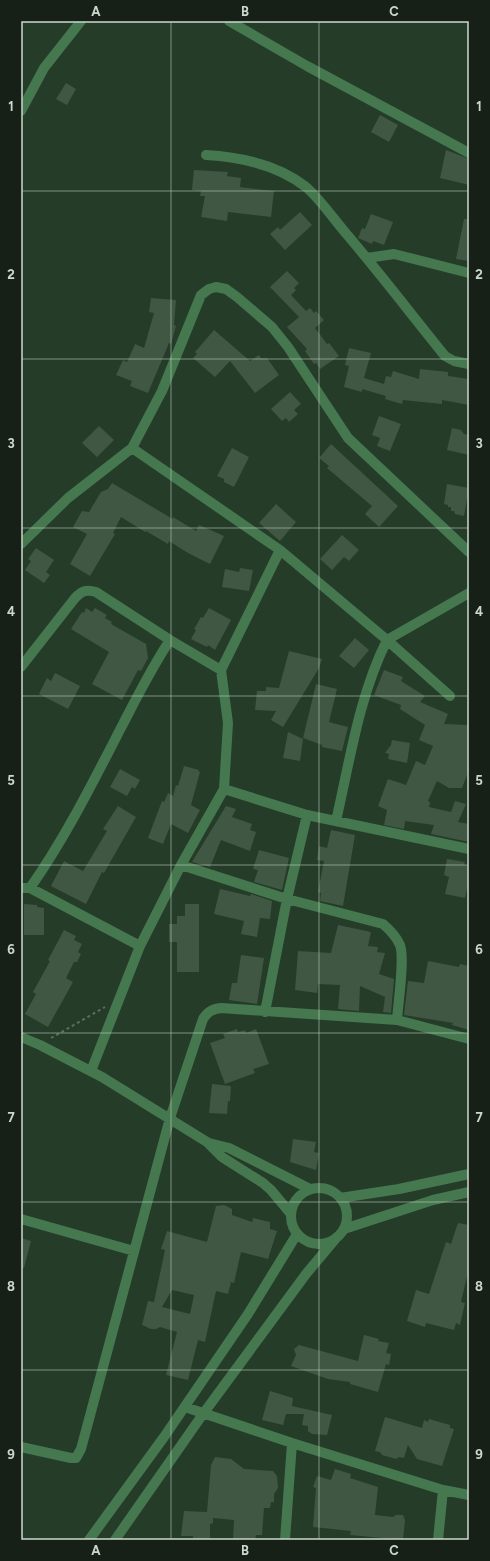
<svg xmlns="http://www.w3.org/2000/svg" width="490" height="1561" viewBox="0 0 490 1561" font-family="Figtree,sans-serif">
  <rect width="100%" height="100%" fill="#253c29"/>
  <path fill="#3f5743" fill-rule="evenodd" d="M66,83l10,6 -9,16 -11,-6z
    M380,115l18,10 -9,17 -18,-10z
    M446,150l23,9v26l-29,-7z
    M194,170l34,2 -1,4 14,2 -1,9 34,4 -3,26 -43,-5 -1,9 -26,-4 4,-21h-5l1,-5 -9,-1z
    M300,212l12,13 -27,25 -15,-16 8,-7 2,3z
    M371,214l22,8 -9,23 -11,-4 -1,3 -14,-6 4,-10 3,1z
    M464,219h5v42l-13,-2z
    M287,271l12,12 -5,5 2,2 -5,5 15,16 4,-3 4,5 2,-2 8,9 -9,8 12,16 2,-1 10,13 -19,13 -4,-6 -2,1 -9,-13 2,-2 -20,-22 12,-10 -29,-30z
    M151,298l25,2 -2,25 2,1 -5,18 -2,-1 -21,50 -18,-7 2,-5 -16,-6 7,-15 4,2 8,-18 9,4 10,-35 -5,-1z
    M214,330l36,31 9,-6 2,3h6l12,17 -24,18 -25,-32 -15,16 -22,-19 4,-4 -2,-2z
    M349,348l22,5 -7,25 20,6 2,-8 5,1 2,-6 26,8 1,-10 28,3v4l21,3v26l-27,-5v4l-39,-4 -1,4 -17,-5 1,-3 -24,-7v3l-18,-5 5,-21 -4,-1z
    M290,392l11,12 -7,6 4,4 -9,8 -3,-4 -4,3 -11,-12z
    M379,416l22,8 -11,27 -13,-5 3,-8 -8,-3z
    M99,426l15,14 -17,17 -15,-14z
    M452,428l9,2 3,4 5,1v20l-22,-5z
    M331,444l67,62 -19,21 -14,-13 7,-8 -45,-38 2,-2 -10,-8z
    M232,448l17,9 -15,30 -10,-5v-3l-7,-3z
    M112,483l54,32 6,4 1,-2 23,14 3,-6 25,11 -14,28 -22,-11 -19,-12 -1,3 -22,-13 -1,1 -24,-15 -8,16 2,1 -25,42 -20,-12 17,-30 -14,-7 9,-16 7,1 12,-20 7,-3z
    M447,484l22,4 -5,28 -9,-2 -1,-3h-3v-4h-3v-2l-4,-1z
    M276,504l20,18 -16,19 -21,-18z
    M342,535l17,15 -10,11 -5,-4 -12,13 -12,-11z
    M36,548l18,12 -8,12 4,3 -6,8 -19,-13 6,-9 -3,-2z
    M240,568l13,2 -4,21 -27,-4 3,-18 14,3z
    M86,608l6,4 3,-4 12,7 -2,3 7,4 -1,2 35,20 2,14 -7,13 -3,-1 -16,30 -30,-16 17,-32 -38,-23 11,-17 2,1z
    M209,608l22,12 -16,30 -7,-5 -1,2 -16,-8 5,-9 -2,-1 7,-12 2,1z
    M355,638l14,12 -15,18 -15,-12z
    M289,651l33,8 -3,9 -36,59 -12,-7 5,-9 -21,-1 2,-19h9v-4l13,1z
    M384,670l19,7 -2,4 24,15 -5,6 28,12 -4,10 25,1v45l-7,18h-13l-12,-7 -9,20 2,1 -1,5 22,5 4,-11 11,3 -8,18 11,2v18l-38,-8 3,-9 -29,-4 -1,8 -20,-4 3,-15 -9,-4 10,-27 18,6 10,-24 9,4 8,-19 -14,-6 6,-15 -25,-16 1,-4 -27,-10z
    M55,673l25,13 -12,23 -29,-15 8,-16 4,3z
    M316,684l21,5 -8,33 19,5 -6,24 -20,-4v-2l-19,-7z
    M288,732l15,7 -3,22 -17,-3z
    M392,740l18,3 -3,20 -19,-4 1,-5 -4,-1 6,-8z
    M184,766l15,4 -1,1 2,1 -9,33 9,5 -12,23 -17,-9 -8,20 -15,-6 14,-37 2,1 4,-9 5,3 3,-11 2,1z
    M120,769l20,11 -5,9 -3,-2 -5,9 -17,-9z
    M118,806l18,11 -32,56 -2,-1 -16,32 -35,-18 13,-25 19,10 24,-40 -4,-2z
    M226,806l10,3 -4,8 20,7 -2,6 6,2 -6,19 -29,-11 -11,27 -18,-5z
    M331,830l24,5 -12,71 -23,-5 1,-8 -3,-1 6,-31 -7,-1 2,-14 8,2z
    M259,850l30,8 -7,32 -28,-8 4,-12 -5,-1z
    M447,859l18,3 -1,3 5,1v15l-4,17 -20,-4 4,-17 -5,-2z
    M220,889l30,7 1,-2 21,7 -2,18 -10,-1 -3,19 -16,-3 3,-13 -30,-7z
    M24,904l13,1v2l7,1v27h-20z
    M185,904h14v68h-22v-30h-8v-18h8v-8h8z
    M338,925l33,7 -3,14 10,1 -1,5 8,1 -6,21 15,5 -3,34 -8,-1 2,-15 -25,-11 -1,25 -21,-2 2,-24 -22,-1 -1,9 -22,-3 3,-39 33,2z
    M64,930l12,6 -2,4 8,4 -4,8 3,2 -4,8h-3l-8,16 7,4 -25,45 -23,-13 11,-20 -3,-2 17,-31 -2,-1z
    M241,955l23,3 -7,46 -28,-4 3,-17h5z
    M428,961l31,6 1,-3 9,2v64l-17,-5 1,-2 -49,-8 4,-34 16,2z
    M237,1029l1,3 7,-2 1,3 10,-4 13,35 -16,5 2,4 -30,11 -15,-41 15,-5 -2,-4z
    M212,1084l19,2 -1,15h-2l-1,13 -18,-1z
    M293,1139l23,3 -2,10 5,1 -3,17 -26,-8z
    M224,1205l8,4v6l20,7 1,-4 17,4v7l7,2 -9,28 -27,-7 -7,31 -3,-1 -3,12 -12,-3 -11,51 -7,-2 -10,40 -22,-5 11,-43 -17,-5 -4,2h-5l-9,-4 6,-24 6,1 11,-52 -4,-1 6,-18 40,11 9,-36zM172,1290l22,5 -4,19 -28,-7z
    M458,1223l11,2 -1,47 -7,30 4,1 -5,22 -4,-2 -2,7 -28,-7 -1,4 -18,-6 9,-31 13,4 17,-52 5,2z
    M21,1238l10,3 -7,27 -3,-1z
    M364,1335l15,4 -1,2 11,2 -3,10 5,1 -2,11 -3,-1 -8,28 -28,-8v-2l-22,-3 -37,-13 5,-11 -2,-6 5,-4 59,16z
    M270,1391l23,7 -1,8 40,9 -5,20 -15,-1 -4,-3v-5l-6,-1 2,-11h-18l-3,11 -21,-5z
    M385,1417l37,11 2,-8 4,2 1,-3 21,6v3l4,1 -12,37 -25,-7 -9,-14 -4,13 -5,-1 -3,2 -14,-4 -2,-3 -5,-1z
    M215,1457l16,2 13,10 29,2 4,5 1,12 -4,6v8h-3l-1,6h-6l-2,27h-6l-1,5h-22l1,-20 -21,-2v5l-3,1v16l-17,-1v-3h-12l3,-25 23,1 4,-47z
    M335,1469l16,5 -1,4 28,9 -3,28 18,2 3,-2h7l2,5 -2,20 -53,-5 1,-4 -38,-4 3,-39 -3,-1 4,-11 14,4z"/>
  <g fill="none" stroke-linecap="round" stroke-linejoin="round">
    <path stroke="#5b6f5e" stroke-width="2" stroke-dasharray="3 3" stroke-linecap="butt" d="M51,1038l54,-31"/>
    <path stroke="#45784f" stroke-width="10" d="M229,21l78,45 162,87
      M21,111l23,-43 37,-47
      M206,155c35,2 72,10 100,32 14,12 26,30 38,44 35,41 67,83 101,125l9,5 15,3
      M367,258l27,-4 75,19
      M132,448l148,102 107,90 63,56
      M21,544l47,-46 64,-50 30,-57 39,-96 8,-6 7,-2 10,2 11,8 35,30 16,20 60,91 121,114
      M21,667l54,-69c7,-7 11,-9 21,-6l74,48 51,30
      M224,789l83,26 162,34
      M336,821c14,-61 23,-125 51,-181l82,-47
      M181,865l106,34 96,25c7,6 13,12 17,21 5,13 -2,59 -3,75
      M21,888h9c36,-51 64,-108 93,-164 15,-29 29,-57 47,-84
      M30,888l110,58
      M265,1012l22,-113 20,-84
      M21,1037l19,8 62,32 105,65 15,15 41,26 8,7 20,24
      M91,1071l49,-125 41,-81 43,-76 4,-66 -7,-53 59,-120
      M209,1143l20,5 81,41
      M291 1216a28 28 0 1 1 56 0a28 28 0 1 1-56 0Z
      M340,1198l59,-9 70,-15
      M21,1219l113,32
      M344,1229l89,-29 36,-8
      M185,1407l107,36 151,47 26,5
      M21,1447l50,11h5l5,-9 89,-331 33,-99c5,-8 10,-10 18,-11l176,12 72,19
      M89,1540l75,-103 84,-123 49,-80
      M115,1540l88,-126 103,-140 31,-37
      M285,1540l7,-97
      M438,1540l5,-50"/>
  </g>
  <path fill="none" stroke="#cbd8cd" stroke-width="1" stroke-opacity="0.55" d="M171,21v1519M319,21v1519M21,191h448M21,359h448M21,528h448M21,696h448M21,865h448M21,1033h448M21,1202h448M21,1370h448"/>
  <rect width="490" height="1561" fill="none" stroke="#162017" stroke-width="44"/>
  <rect x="22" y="22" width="446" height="1517" fill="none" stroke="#cbd8cd" stroke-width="1.5"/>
  <g font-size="13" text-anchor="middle" font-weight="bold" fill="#cbd8cd">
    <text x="96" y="16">A</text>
    <text x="245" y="16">B</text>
    <text x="394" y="16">C</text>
    <text x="11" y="111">1</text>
    <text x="479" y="111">1</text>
    <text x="11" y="279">2</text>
    <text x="479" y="279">2</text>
    <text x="11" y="448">3</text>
    <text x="479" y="448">3</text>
    <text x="11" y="616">4</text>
    <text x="479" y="616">4</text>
    <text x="11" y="785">5</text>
    <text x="479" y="785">5</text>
    <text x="11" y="954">6</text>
    <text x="479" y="954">6</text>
    <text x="11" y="1122">7</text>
    <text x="479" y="1122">7</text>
    <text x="11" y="1291">8</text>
    <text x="479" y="1291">8</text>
    <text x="11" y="1459">9</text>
    <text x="479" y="1459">9</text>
    <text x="96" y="1555">A</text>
    <text x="245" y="1555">B</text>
    <text x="394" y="1555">C</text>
  </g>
</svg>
